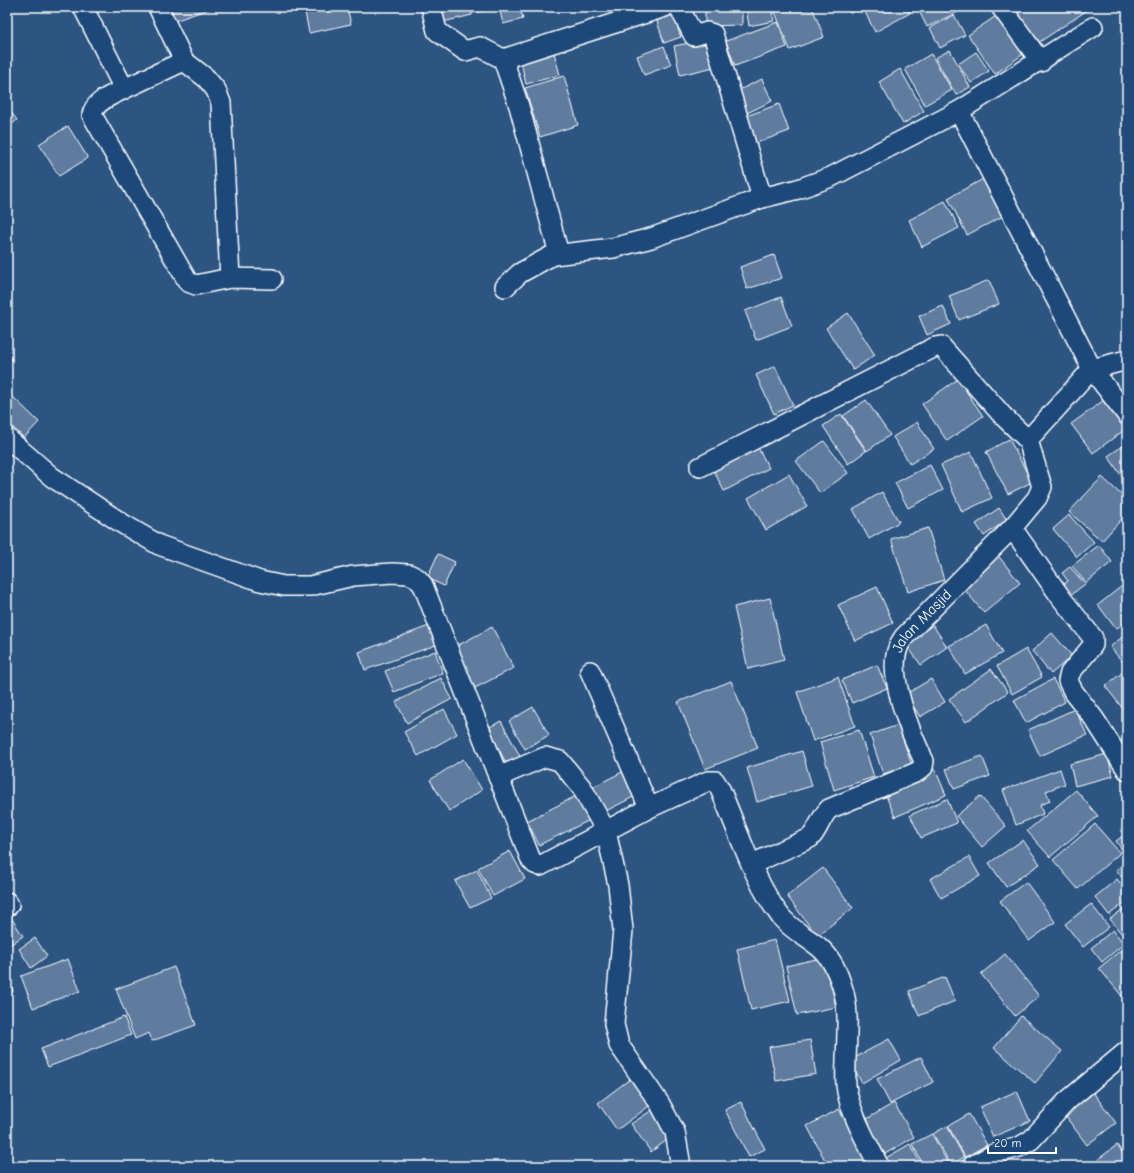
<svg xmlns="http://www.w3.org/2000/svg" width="1134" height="1173" viewBox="0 0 1134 1173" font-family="'Comic Neue',sans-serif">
  <rect width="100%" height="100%" fill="#2c5582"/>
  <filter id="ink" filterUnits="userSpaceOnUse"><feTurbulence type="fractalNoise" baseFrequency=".025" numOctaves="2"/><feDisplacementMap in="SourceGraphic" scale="8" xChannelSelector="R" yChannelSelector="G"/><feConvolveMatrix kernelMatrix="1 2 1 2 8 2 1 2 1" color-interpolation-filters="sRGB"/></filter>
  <g filter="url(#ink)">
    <path fill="#5e7c9f" stroke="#fff" d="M92,7h14l-12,5z
      M169,7h46l-41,14z
      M304,7h43l4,17 -42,9z
      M439,7h31l2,8 -29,7z
      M471,7h25v2l-24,4z
      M499,7h21l3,12 -20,5z
      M523,7h18l-17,4z
      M705,7h37v18l-37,1z
      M746,7h25l3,14 -25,5z
      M773,7h39l12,30 -34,13z
      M846,7h15l-11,6z
      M870,7h37l3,6 -35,19 -11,-22z
      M917,7h51l-41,20z
      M1015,7h69l2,4 -54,36 -24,-36z
      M671,10l10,27 -17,6 -9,-28z
      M1002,12l27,38 -34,24 -27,-39z
      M954,15l11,20 -25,13 -10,-20z
      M778,22l9,25 -52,19 -9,-25z
      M708,39l6,28 -34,8 -6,-29z
      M664,46l7,19 -27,10 -7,-19z
      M553,49l7,26 -34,9 -6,-26z
      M950,50l20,37 -14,8 -21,-37z
      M976,52l13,19 -18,12 -13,-19z
      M931,54l21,36 -27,15 -20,-36z
      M900,69l24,42 -21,13 -24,-42z
      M564,76l14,49 -38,12 -15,-49z
      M762,79l10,22 -29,14 -10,-22z
      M779,104l10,27 -35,13 -10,-27z
      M7,107l10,13 -10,8z
      M68,126l20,32 -29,18 -20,-32z
      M985,178l20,37 -38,20 -19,-37z
      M945,201l14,27 -37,19 -13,-27z
      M774,255l8,23 -35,11 -7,-22z
      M989,280l10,24 -40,16 -10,-24z
      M781,297l11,29 -36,14 -11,-29z
      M943,306l8,18 -24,11 -8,-19z
      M848,313l27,42 -22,15 -27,-42z
      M7,353l5,6 -5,4z
      M775,366l18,39 -19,9 -18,-39z
      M958,379l25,37 -36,25 -25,-37z
      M13,397l26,25 -15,16 -17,-16v-18z
      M1107,398l20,27v3l-34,25 -22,-29z
      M866,400l24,35 -23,16 -24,-35z
      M841,414l25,37 -18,13 -25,-38z
      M917,422l17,27 -24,15 -17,-27z
      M1009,439l23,43 -24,12 -22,-42z
      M824,441l24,32 -28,20 -24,-32z
      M1127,443v41l-19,-28z
      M757,446l12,22 -45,23 -11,-22z
      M971,452l21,46 -30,14 -21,-47z
      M930,465l13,25 -35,18 -13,-25z
      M789,474l18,32 -41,24 -18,-32z
      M1102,477l25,23v13l-25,28 -33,-29z
      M882,492l17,30 -30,17 -16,-30z
      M999,508l8,12 -23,16 -8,-12z
      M1069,515l25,27 -17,15 -24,-28z
      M928,528l16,52 -36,12 -17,-53z
      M1099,545l13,17 -26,21 -14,-17z
      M996,553l24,30 -36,30 -25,-30z
      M438,554l17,8 -11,24 -17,-8z
      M1070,567l15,17 -18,14 -8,-10 9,-7 -6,-8z
      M1127,582v38l-11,9 -18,-24z
      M877,587l16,36 -38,18 -17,-36z
      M770,598l14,62 -36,9 -14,-62z
      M933,625l14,22 -26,18 -15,-21z
      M986,625l16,28 -37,21 -16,-28z
      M429,626l7,19 -71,25 -6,-18z
      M492,627l22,41 -39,20 -22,-40z
      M1052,633l20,23 -21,18 -19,-23z
      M1127,633v32l-1,1 -16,-19z
      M1026,649l16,28 -30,17 -15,-28z
      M435,651l8,22 -49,19 -9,-21z
      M877,665l10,23 -35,15 -10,-23z
      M991,669l17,23 -42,30 -17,-23z
      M1127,669v45l-22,-28z
      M838,677l17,49 -42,15 -16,-49z
      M441,678l11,21 -45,24 -11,-21z
      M931,679l14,23 -25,15 -14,-23z
      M1053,679l12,23 -39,21 -12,-23z
      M731,681l27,67 -53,21 -27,-67z
      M533,707l16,28 -24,14 -16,-28z
      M444,709l13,25 -39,22 -14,-24z
      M1075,709l12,26 -47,21 -12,-26z
      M501,721l21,39 -14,7 -20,-39z
      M898,725l14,40 -29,9 -13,-39z
      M859,730l15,47 -40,13 -14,-48z
      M802,751l10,35 -55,16 -10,-34z
      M1107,754l6,22 -38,10 -5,-22z
      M982,756l8,20 -36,13 -8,-20z
      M463,759l19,31 -33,21 -19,-31z
      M935,769l11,26 -51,22 -11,-26z
      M1060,769l5,15 -19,7 4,10 -10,4 3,9 -27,11 -13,-35z
      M626,770l13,24 -37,19 -13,-24z
      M1076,790l22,26 -48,41 -23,-26z
      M578,795l12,25 -51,25 -12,-24z
      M980,796l26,30 -24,21 -26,-31z
      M947,799l10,24 -36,15 -11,-23z
      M1095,824l25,29 -42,36 -25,-29z
      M1127,833v24l-11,-16z
      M1023,840l17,24 -34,23 -17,-24z
      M510,851l15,28 -32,17 -15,-28z
      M969,857l11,19 -39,22 -11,-19z
      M1127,861v22l-11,-13z
      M823,868l30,40 -36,28 -30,-40z
      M477,870l14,28 -21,10 -15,-27z
      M1117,879l10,12v10l-18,14 -14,-18z
      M1026,882l29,40 -26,19 -29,-40z
      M1091,904l18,23 -26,20 -18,-23z
      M1127,906v35l-17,-22z
      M10,916l13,20 -16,11v-29z
      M1113,930l11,14 -22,18 -11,-14z
      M35,938l12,18 -16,12 -12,-19z
      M775,940l15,61 -39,9 -14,-61z
      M1121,950l6,7v41l-2,2 -26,-32z
      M1005,954l34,42 -24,20 -34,-42z
      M7,957l6,35 -6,1z
      M825,957l11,50 -39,8 -11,-49z
      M68,959l12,32 -47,17 -12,-32z
      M174,967l22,58 -44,16 -3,-8 -14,6 -19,-50z
      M945,977l10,24 -36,15 -10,-25z
      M1021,1016l41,35 -27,32 -41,-35z
      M124,1017l7,18 -83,32 -7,-18z
      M889,1039l12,21 -39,23 -13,-22z
      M810,1040l6,34 -40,7 -7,-34z
      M921,1057l12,25 -43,22 -13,-25z
      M630,1079l19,27 -32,24 -19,-27z
      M1017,1091l13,30 -37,16 -13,-30z
      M1092,1091l24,32 -29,22 -24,-32z
      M741,1102l24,47 -16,8 -24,-47z
      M894,1103l20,34 -29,17 -20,-34z
      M839,1109l30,57h-41l-21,-40z
      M652,1110l19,27 -20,15 -20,-28z
      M969,1114l18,31 -22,12 -17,-31z
      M947,1126l17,31 -13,8 -18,-31z
      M1127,1131v8l-4,-5z
      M932,1134l17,31 -1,1h-24l-12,-22z
      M910,1144l12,22h-35l-3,-7z
      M1117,1145l10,14v7h-26l-4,-6z"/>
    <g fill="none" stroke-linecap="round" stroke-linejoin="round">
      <defs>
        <g id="street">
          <path d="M83,7l41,82 60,-28"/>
          <path d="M158,7l26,54 22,17 10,12 5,13 9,175"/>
          <path d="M431,7l6,24 28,20 15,-4 23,12 16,47 40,148"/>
          <path d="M681,7v4l13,25 13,-4 6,2 49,164"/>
          <path d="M1001,7l40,55"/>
          <path d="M503,59l162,-52"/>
          <path d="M124,89c-11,6 -30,12 -32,26l96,167 8,3 34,-7 42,1"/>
          <path d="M959,111l133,258 35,46"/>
          <path d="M505,287l15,-14 33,-18 60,-7 38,-10 111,-40 36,-9 33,-12 128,-66 134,-84"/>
          <path d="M7,438l45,39 71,47 36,21 101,36 24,5h26l43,-10 39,-3 17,1 8,4 6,7 108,275 4,4 5,2 109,-58 59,-27h7l5,8c18,41 34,93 61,128 11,13 25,20 38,30 11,9 19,26 23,39 10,28 2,69 4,99 2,24 22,60 33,81"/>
          <path d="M700,467l235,-120 6,-1 62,70 25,24"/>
          <path d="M1012,528l50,71 31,39v7l-23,28 -2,8 5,10 22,29 32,50"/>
          <path d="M590,671l59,137"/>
          <path d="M498,777l47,-20 15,4 22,27 24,43 12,54 5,45 -9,94 5,21 41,59 15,28 6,34"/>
          <path id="s1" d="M752,864l58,-26c9,-9 10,-20 19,-29l88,-37 6,-5 1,-6c-13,-27 -37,-85 -26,-113 1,-4 4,-8 6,-11l108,-109 25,-30 5,-11 -14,-47 64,-71 35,-9"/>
          <path d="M7,902l2,3"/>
          <path d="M972,1166l22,-12 25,-7 12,-7 36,-39 60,-50"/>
        </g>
      </defs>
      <use href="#street" stroke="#fff" stroke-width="22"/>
      <use href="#street" stroke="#1f4a7a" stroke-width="19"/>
    </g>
  </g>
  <g text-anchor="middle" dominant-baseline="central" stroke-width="3.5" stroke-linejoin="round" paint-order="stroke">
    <g font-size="15" fill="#fff" stroke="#1f4a7a">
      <text stroke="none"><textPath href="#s1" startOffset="362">Jalan Masjid</textPath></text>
    </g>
  </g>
  <rect width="1134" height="1173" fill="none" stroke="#1f4a7a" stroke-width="24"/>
  <rect x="12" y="12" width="1110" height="1149" fill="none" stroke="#fff" stroke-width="1.5" filter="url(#ink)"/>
  <path d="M988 1147v6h68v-6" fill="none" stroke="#ffffff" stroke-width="2"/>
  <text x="994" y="1147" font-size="12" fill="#ffffff" stroke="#1f4a7a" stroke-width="3" paint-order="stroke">20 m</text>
</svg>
